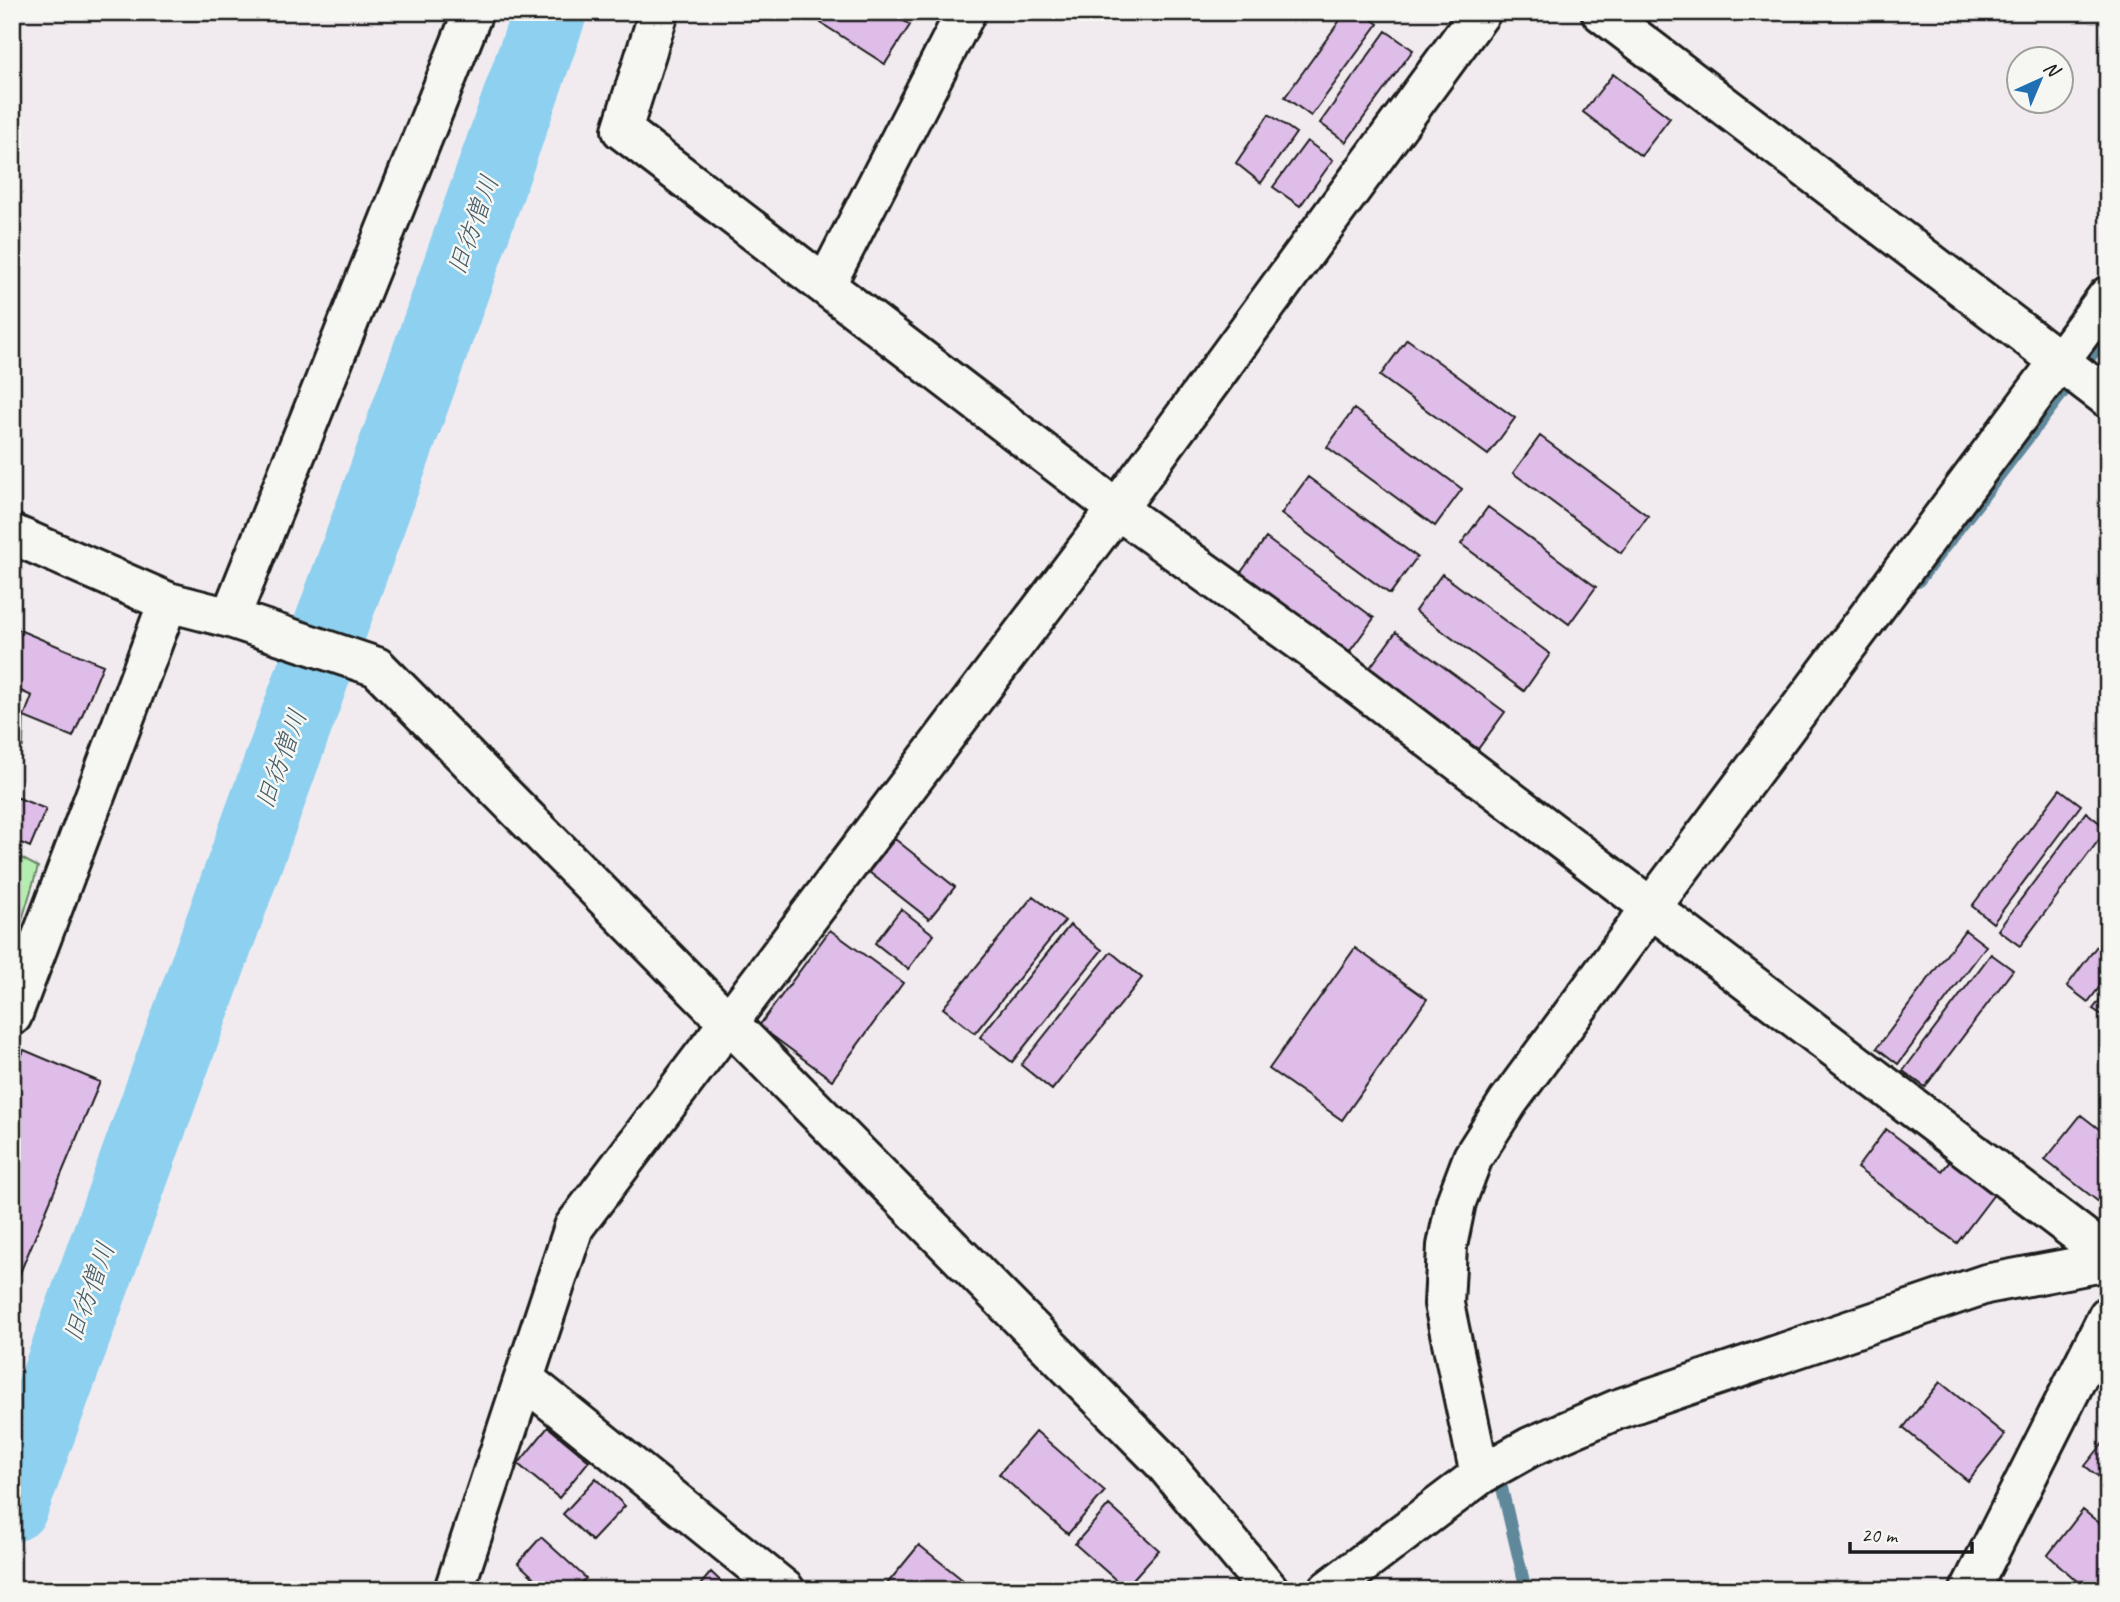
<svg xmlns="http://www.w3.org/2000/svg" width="2120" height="1602" viewBox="0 0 2120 1602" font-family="Caveat,'Klee One',sans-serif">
  <rect width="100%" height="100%" fill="#f1ebf0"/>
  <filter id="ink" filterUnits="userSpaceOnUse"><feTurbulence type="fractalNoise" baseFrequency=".0143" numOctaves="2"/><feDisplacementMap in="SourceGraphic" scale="14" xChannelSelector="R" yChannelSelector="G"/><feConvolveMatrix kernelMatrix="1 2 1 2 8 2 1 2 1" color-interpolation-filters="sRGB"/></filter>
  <g filter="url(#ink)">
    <path fill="#b5edb0" stroke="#688466" stroke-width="2" d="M12,712l12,5 -1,30 -11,1z
      M12,853l26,14 -26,86z"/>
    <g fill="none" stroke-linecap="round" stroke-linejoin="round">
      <path stroke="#60889b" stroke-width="12" d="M1918,582l190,-248
        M1498,1471l28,119"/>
      <path stroke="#8dd0ef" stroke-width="74" d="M12,1505l413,-1139 125,-354"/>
    </g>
    <path fill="#dfbde9" stroke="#1c1c1c" stroke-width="2" d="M829,12h61l20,13 -25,39 -64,-41z
      M1346,12h16l16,12 -67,92 -26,-19z
      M1386,31l27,19 -67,92 -26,-19z
      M1613,74l57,44 -29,38 -58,-44z
      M1269,114l27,19 -35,50 -25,-20z
      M1307,141l26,19 -33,46 -27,-19z
      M1407,339l108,79 -27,37 -108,-79z
      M1354,409l108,80 -27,37 -108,-79z
      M1540,436l108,80 -27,37 -108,-80z
      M1308,477l109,80 -27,37 -109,-80z
      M1488,507l108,80 -27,37 -108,-80z
      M1266,538l108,80 -27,37 -108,-80z
      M1442,574l108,80 -26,37 -109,-80z
      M12,627l91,38 -30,72 -49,-20 8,-21 -20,-9z
      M1396,632l109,80 -27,37 -109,-80z
      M2060,789l21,16 -88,118 -21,-17z
      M16,797l30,12 -16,38 -18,-8v-32z
      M2086,812l21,17 -87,117 -22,-16z
      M895,839l60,48 -26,32 -60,-47z
      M1033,896l32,25 -90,112 -32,-25z
      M901,909l33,26 -26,34 -33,-26z
      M1070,925l32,25 -90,112 -32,-25z
      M830,930l73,53 -71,97 -73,-54z
      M1965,930l21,16 -88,118 -21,-16z
      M2108,931v45l-20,26 -21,-16z
      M1355,948l72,51 -85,121 -73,-51z
      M1111,952l31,26 -90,112 -31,-25z
      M1991,954l22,16 -88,117 -22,-16z
      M2108,990v29l-15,-10z
      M24,1050l76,32 -88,210v-215z
      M2081,1115l27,21v58l-8,9 -55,-43z
      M1886,1129l56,42 9,-11 44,33 -38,50 -100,-75z
      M1940,1382l65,53 -37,46 -65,-53z
      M548,1427l41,34 -30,37 -41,-34z
      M1036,1431l69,60 -37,43 -69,-60z
      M2108,1437v47l-23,-18z
      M596,1478l29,28 -33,35 -29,-27z
      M1109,1505l50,45 -34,38 -50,-44z
      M2083,1510l25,20v60h-21l-39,-35z
      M541,1537l45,41 -10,12h-29l-29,-27z
      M919,1545l55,44 -80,1 -7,-6z
      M711,1572l19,18h-34z
      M2032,1583l8,7h-14z"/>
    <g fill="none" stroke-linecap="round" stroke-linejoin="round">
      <defs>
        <path id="minor" d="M659,12l-37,118 495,379 189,136 802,611
          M1601,12l507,386
          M826,284l140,-272
          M12,534l156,68 62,16 147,49 787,796 105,127
          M230,618l243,-606
          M12,1016l156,-414
          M524,1379l261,211
          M1480,1475l-36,-171 3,-58 9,-44 17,-45 35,-55 142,-193 458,-613
          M454,1590l120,-363 543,-718 364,-497
          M1328,1590l152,-115 50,-28 88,-38 368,-125 122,-23
          M1970,1590l138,-274"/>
      </defs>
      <use href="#minor" stroke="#1c1c1c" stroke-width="44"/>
      <path stroke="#1c1c1c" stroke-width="4.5" stroke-dasharray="5 5" stroke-linecap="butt" d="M12,30l11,-18"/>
      <use href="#minor" stroke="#f6f6f2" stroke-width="38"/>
    </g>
  </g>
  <g text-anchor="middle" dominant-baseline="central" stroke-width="5" stroke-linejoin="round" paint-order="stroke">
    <g font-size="26" font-style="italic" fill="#445b66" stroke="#f6f6f2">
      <text transform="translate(473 225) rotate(-70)">旧彷僧川</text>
      <text transform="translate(281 759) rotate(-70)">旧彷僧川</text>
      <text transform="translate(89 1292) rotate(-70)">旧彷僧川</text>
    </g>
  </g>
  <rect width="2120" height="1602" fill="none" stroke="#f6f6f2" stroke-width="42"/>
  <rect x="21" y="21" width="2078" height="1560" fill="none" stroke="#1c1c1c" stroke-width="2.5" filter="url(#ink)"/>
  <g transform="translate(2040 80) rotate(44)"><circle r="33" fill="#f6f6f2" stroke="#9f9f9c" stroke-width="2"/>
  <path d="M0-5L12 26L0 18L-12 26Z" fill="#1f6fb2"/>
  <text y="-10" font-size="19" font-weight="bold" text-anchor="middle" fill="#1c1c1c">N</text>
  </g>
  <path d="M1850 1542v10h122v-10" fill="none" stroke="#1c1c1c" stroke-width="3.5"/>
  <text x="1861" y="1542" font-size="21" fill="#1c1c1c" stroke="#f6f6f2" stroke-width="5" paint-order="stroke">20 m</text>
</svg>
